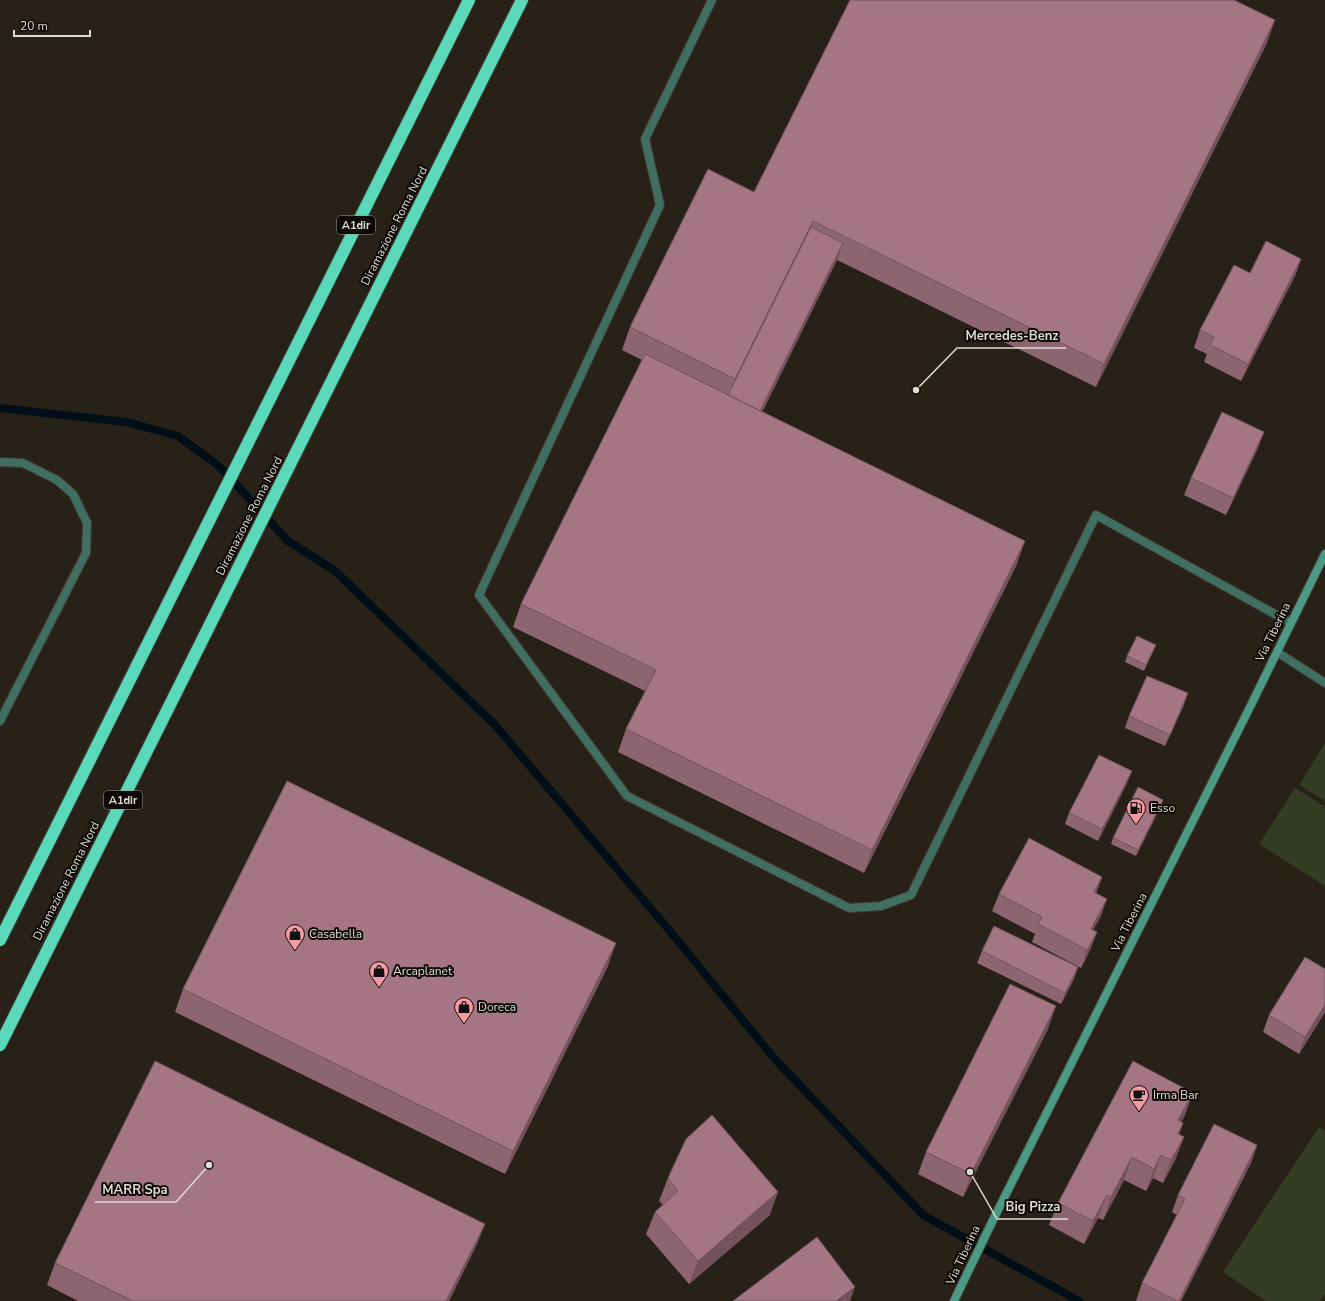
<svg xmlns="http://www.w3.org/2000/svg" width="1325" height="1301" viewBox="0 0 1325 1301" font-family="'Nunito Sans',sans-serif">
  <rect width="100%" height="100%" fill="#272118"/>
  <path fill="#353c24" d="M1325,743v58l-26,-16z
    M1295,788l30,19v79l-66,-42z
    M1319,1127l6,4v163l-5,7h-54l-43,-29z"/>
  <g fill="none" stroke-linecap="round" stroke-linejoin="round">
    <path stroke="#000e18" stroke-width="8" d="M0,408l126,14 52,14 42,31 68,74 46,29 161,155 174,205 104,127 150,158 156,86"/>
    <defs>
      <path id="lane" d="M712,0l-67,139 15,66 -181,390 148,201 222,112 32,-2 30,-11 185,-380 195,108
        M0,462l23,1 34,17 16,14 14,29 -1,30 -86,168"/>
      <path id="street" d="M1277,652l48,31"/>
      <path id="secondary" d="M954,1301l39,-81 259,-517 73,-149"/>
      <path id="highway" d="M0,940l469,-940
        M0,1045l522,-1045"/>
    </defs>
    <use href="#lane" stroke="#413b32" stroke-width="10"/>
    <use href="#street" stroke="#413b32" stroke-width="10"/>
    <use href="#secondary" stroke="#413b32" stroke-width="10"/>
    <use href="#highway" stroke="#413b32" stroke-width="14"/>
    <use href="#lane" stroke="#406e61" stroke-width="8"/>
    <use href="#street" stroke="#406e61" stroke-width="8"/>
    <use href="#secondary" stroke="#4c9985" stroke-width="8"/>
    <use href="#highway" stroke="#59d9ba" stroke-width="12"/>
  </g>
  <path fill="#8d6571" d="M1267,43l-171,344 -259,-127 -75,152 255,152 -153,309 -246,-121 8,-23 19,-38 -132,-64 8,-23 121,-244 -20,-10 8,-23 124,-135z
    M1301,259l-6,17 -54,105 -37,-19 3,-8 -13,-6 6,-18 50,-57z
    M1264,432l-7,18 -31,65 -42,-20 7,-17z
    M1153,651l-9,20 -19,-9 2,-6z
    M1184,705l-19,41 -40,-18 4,-12z
    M1127,783l-29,58 -33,-17 4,-11z
    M1163,800l-2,6 -25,50 -25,-12 2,-6z
    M1102,877l-6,16 5,23 -8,14 4,2 -7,18 -9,18 -49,-26 3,-8 -43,-23 7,-17z
    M982,951l96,16 -4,12 -13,25 -84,-41z
    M608,966l-103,208 -330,-162 8,-23z
    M1325,1012l-26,42 -36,-22 6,-17z
    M1048,1029l-85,168 -45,-23 8,-22z
    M1185,1115l-4,7 2,1 -4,11 5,3 -9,23 -12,23 -10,-5 -7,13 -22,-11 -21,40 -5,-2 -14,26 -35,-19 9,-22z
    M1257,1145l-6,18 -70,138h-45l6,-18 35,-68 -5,-3 6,-17z
    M668,1178l102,37 -81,69 -43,-50 9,-22 8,-7 -4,-4z
    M485,1224l-9,22 -27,55h-371l-31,-16 8,-22z"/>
  <path fill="#73525c" d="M1275,20l-8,23 -171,344 8,-23z
    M813,221l-8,23 -78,157 8,-22z
    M843,243l-6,17 -85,173 6,-17z
    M1301,259l-6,17 -54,105 7,-17z
    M1264,432l-7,18 -31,65 7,-17z
    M1025,541l-8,23 -153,309 8,-23z
    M1188,693l-4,12 -19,41 5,-11z
    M1132,771l-5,12 -29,58 4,-12z
    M1163,800l-2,6 -25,50 2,-6z
    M1102,877l-6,17 -2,-2z
    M1107,899l-6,17 -17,30 7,-17z
    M1097,932l-7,18 -9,18 6,-18z
    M616,943l-8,23 -103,208 8,-23z
    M1078,967l-4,12 -13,25 4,-11z
    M1325,1005v7l-26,42 6,-17z
    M1056,1006l-8,23 -85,168 8,-23z
    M1193,1093l-8,22 -15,28 8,-23z
    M1183,1123l-8,23 3,-12z
    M1184,1137l-9,23 -12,23 8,-23z
    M1257,1145l-6,18 -70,138h-2z
    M1161,1155l-8,23 -7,13 8,-22z
    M1132,1157l-8,23 -21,40 8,-23z
    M778,1192l-8,23 -81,69 9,-23z
    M1107,1195l-9,23 -14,26 9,-23z
    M485,1224l-9,22 -27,55h-3z
    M855,1287l-5,14h-14z"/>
  <path fill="#a47583" stroke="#73525c" d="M850,0h384l41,20 -171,344 -291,-143 -78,158 -105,-52 78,-158 46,23z
    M811,227l32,16 -83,168 -32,-16z
    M1266,241l35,18 -53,105 -38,-19 4,-8 -14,-7 34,-65 16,8z
    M645,354l380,187 -153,309 -246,-121 30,-59 -135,-66z
    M1222,412l42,20 -31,66 -42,-20z
    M1137,636l19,9 -10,20 -19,-9z
    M1147,676l41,17 -18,42 -41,-19z
    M1099,755l33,16 -30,58 -33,-16z
    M287,781l329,162 -103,208 -330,-162z
    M1138,787l25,13 -25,50 -25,-12z
    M1029,838l73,39 -8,15 13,7 -16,30 6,3 -10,18 -49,-26 4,-7 -43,-23z
    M994,926l84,41 -13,26 -83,-42z
    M1305,957l20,12v36l-20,32 -36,-22z
    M1010,984l46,22 -85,168 -45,-22z
    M155,1061l330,163 -39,77h-313l-78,-38z
    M1133,1061l60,32 -15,27 5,3 -5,11 6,3 -13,23 -10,-5 -7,14 -22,-12 -21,40 -4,-2 -14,26 -35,-18z
    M712,1115l66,77 -80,69 -43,-49 23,-21 -10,-13 18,-39z
    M1214,1124l43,21 -78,156h-2l-35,-18 43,-84 -7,-4z
    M817,1237l38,50 -19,14h-103z"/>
  <defs>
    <symbol id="fuel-pin" viewBox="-11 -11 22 30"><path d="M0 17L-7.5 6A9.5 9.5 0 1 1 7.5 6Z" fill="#f49aa2" stroke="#0e0b07"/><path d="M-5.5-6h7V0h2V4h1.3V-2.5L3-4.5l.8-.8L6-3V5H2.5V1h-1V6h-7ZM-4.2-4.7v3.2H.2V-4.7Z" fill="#111"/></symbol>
    <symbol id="shop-pin" viewBox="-11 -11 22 30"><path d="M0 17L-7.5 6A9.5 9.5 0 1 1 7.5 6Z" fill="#f49aa2" stroke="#0e0b07"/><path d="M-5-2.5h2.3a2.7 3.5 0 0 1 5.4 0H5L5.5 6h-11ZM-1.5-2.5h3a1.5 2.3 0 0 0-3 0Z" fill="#111"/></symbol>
    <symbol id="cafe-pin" viewBox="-11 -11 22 30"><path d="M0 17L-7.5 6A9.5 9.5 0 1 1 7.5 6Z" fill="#f49aa2" stroke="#0e0b07"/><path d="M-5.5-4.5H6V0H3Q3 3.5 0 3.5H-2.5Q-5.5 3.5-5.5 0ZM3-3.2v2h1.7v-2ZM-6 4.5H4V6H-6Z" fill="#111"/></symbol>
  </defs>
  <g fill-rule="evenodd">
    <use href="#fuel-pin" x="1125" y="797" width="22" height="30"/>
    <use href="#shop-pin" x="284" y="923" width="22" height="30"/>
    <use href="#shop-pin" x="368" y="960" width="22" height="30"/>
    <use href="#shop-pin" x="453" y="996" width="22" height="30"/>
    <use href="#cafe-pin" x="1128" y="1084" width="22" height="30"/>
  </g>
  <g text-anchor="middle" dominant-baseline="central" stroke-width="4" stroke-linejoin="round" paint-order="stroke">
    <g fill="#0e0b07" stroke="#a09d97" stroke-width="1">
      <rect x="337" y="216" width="38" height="18" rx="3"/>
      <rect x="104" y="791" width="38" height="18" rx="3"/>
    </g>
    <g font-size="11" font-weight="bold" fill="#dfdbd5">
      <text x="356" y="225">A1dir</text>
      <text x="123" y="800">A1dir</text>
    </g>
    <g font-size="12" fill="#dfdbd5" stroke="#0e0b07">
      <text transform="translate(394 226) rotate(-63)">Diramazione Roma Nord</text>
      <text transform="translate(249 516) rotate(-63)">Diramazione Roma Nord</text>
      <text transform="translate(1273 632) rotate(-64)">Via Tiberina</text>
      <text transform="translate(66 881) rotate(-63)">Diramazione Roma Nord</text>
      <text transform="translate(1129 922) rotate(-63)">Via Tiberina</text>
      <text transform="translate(963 1255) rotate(-65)">Via Tiberina</text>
    </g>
    <g font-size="12" fill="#dfdbd5" stroke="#0e0b07" text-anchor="start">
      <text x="1150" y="808">Esso</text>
      <text x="309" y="934">Casabella</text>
      <text x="393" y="971">Arcaplanet</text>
      <text x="478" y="1007">Doreca</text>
      <text x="1153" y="1095">Irma Bar</text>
    </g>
  </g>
  <path fill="none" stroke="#dfdbd5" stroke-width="1.5" d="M916 390L957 348H1066M209 1165L176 1202H95M970 1172L997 1219H1068"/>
  <g fill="#dfdbd5" stroke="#0e0b07" stroke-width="1.5">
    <circle cx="916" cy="390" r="4"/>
    <circle cx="209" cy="1165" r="4"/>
    <circle cx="970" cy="1172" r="4"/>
  </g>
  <g font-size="13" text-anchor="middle" font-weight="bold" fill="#dfdbd5" stroke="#0e0b07" stroke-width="4" stroke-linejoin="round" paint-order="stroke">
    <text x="1012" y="340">Mercedes-Benz</text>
    <text x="135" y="1194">MARR Spa</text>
    <text x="1033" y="1211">Big Pizza</text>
  </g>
  <path d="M14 30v6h76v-6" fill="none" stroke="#dfdbd5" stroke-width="2"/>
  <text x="20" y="30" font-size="12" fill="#dfdbd5" stroke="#0e0b07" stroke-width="3" paint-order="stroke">20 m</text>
</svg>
